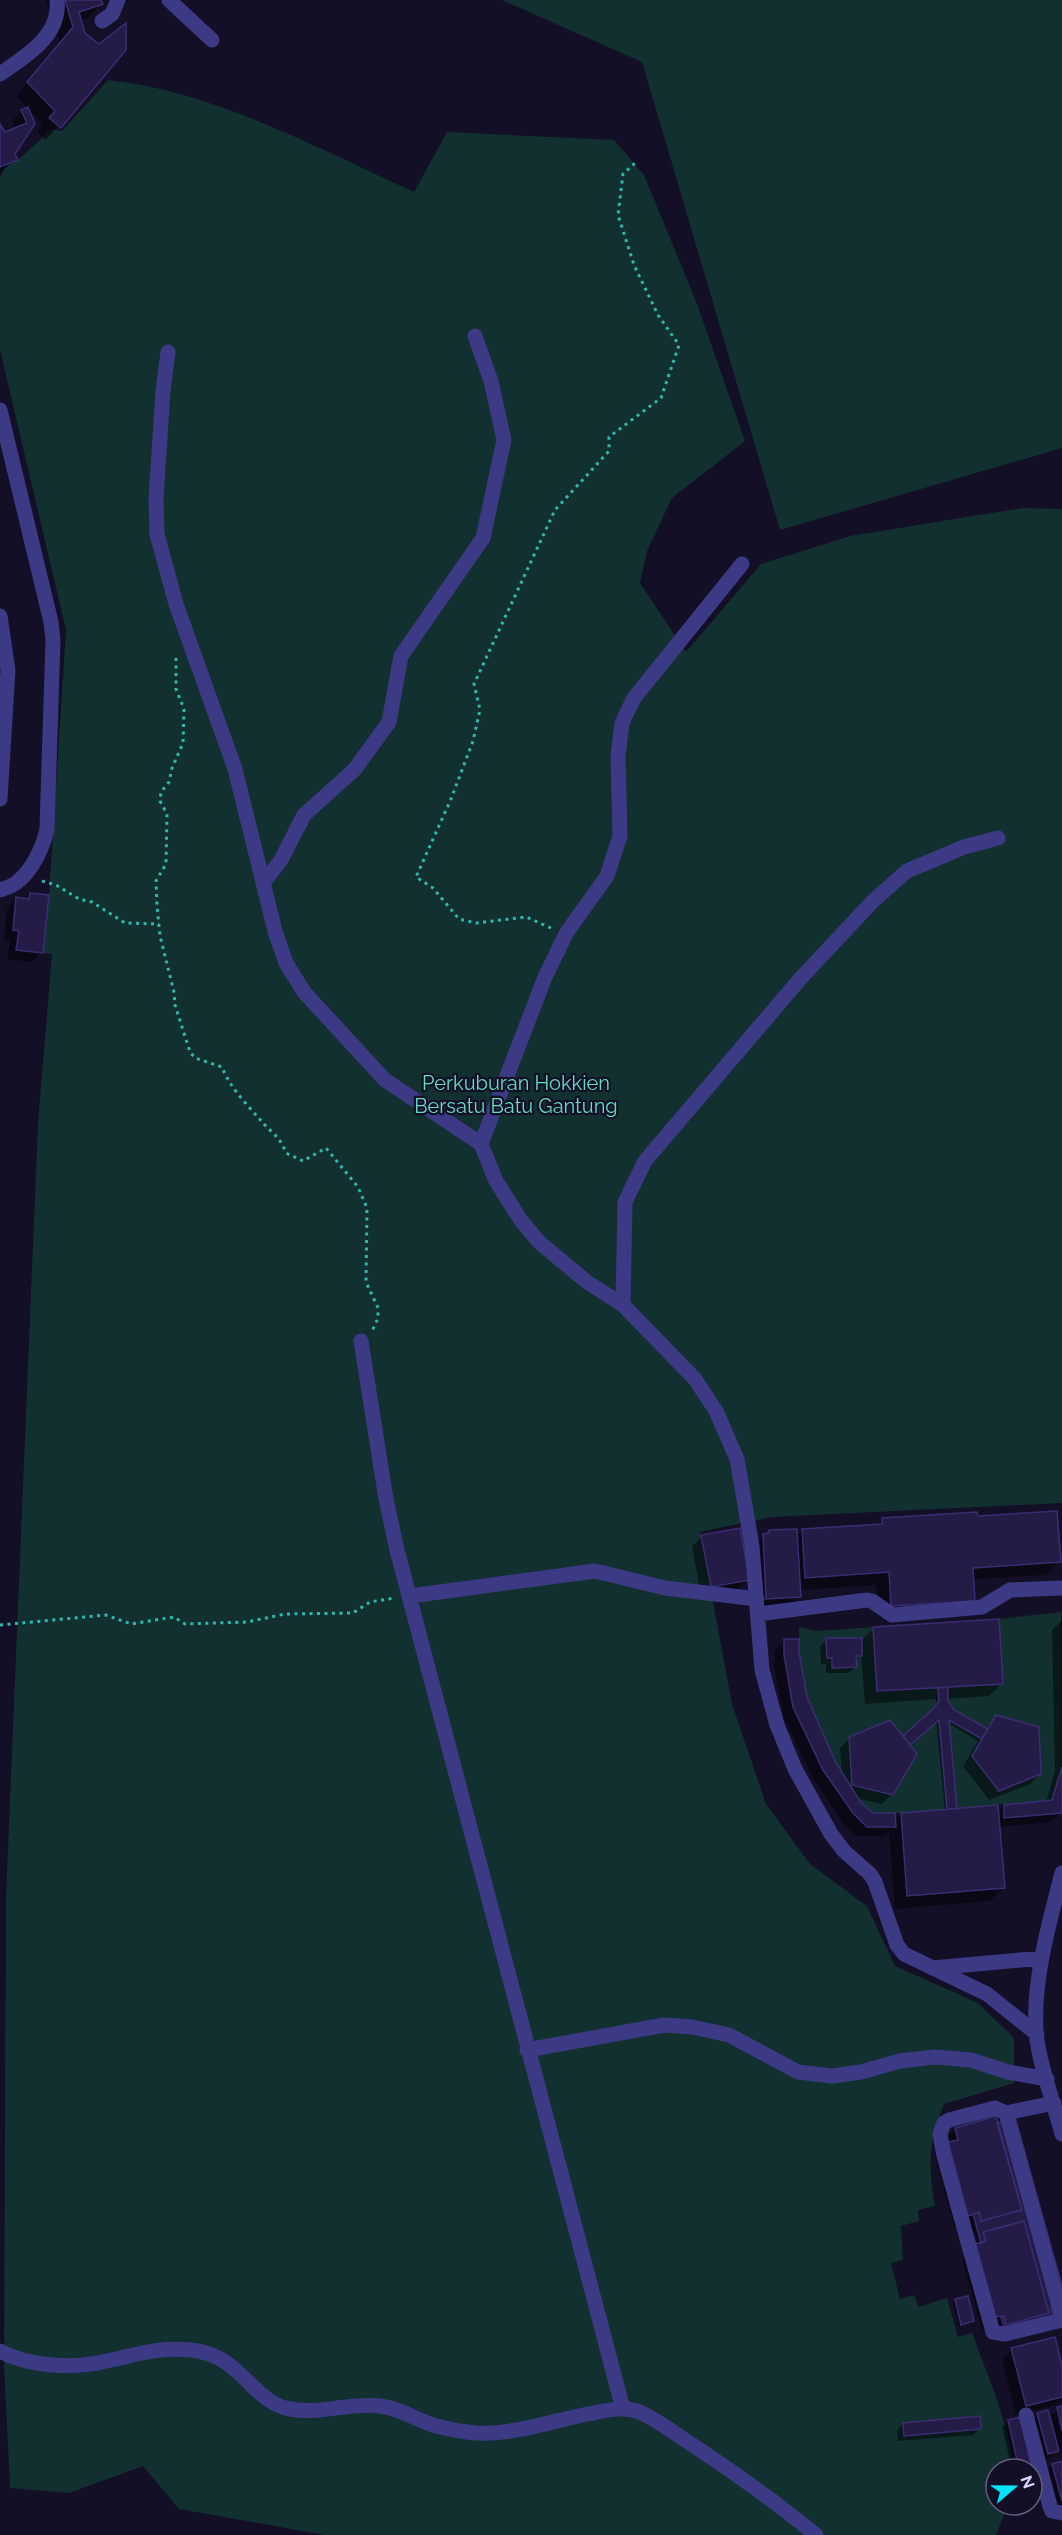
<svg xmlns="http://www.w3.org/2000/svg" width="1062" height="2535" viewBox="0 0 1062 2535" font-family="Raleway,sans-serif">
  <rect width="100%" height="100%" fill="#130f26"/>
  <path fill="#12302f" d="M502,0h560v448l-282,82 -138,-468z
    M108,80c105,11 210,68 306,112l33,-60 167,8 30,35 52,126 49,140 -73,57 -25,53 -7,32 46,69 75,-88 89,-28 173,-28 39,1v994l-290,14 -72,15 32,172 34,100 44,60 57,42 28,60 83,37 36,35v45l-70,21c-16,40 -16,60 -9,102l-17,4 1,11 -18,5 2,34 -12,3 9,36 14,-4 5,12 28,-9 11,39 14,-4c16,44 37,89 41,136h-17v36h12l-12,30h-671l-146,-26 -36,-43 -74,27 -59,-5 -6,-123 2,-468 32,-774 14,-169 -9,-1 6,-58 17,-265 -66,-280v-173l7,-12 11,-5 34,-31 10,2z
    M1061,1612l1,155 -10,33 -151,13h-28l-12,-10 -26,-42 -28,-64 -8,-45v-25l17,4 57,-4 5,64 125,-7 -4,-65z"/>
  <path fill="#0007" fill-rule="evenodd" d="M46,0h53l2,4 -12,13 -10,3 4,14 16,11 25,4 -78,91 -9,-8 6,-7 -27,-29 44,-55z
    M22,111l11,13 -19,30 2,6 -16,12v-46l5,8 11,-5 -4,-8z
    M31,894l10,58 -9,10 -25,-3 3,-18 -6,-1 3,-31 10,-10 8,1z
    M976,1517l83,44 -13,14 -73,4 -12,34 -82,5 -3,-33 -77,5v7l-10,10 -32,1 -4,-63 17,-13 26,5 7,-7 74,-4 5,-6z
    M702,1537l46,42 -9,10 -38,7 -9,-50z
    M1062,1620v191l-10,11 -54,5 5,61 -13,13 -95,8 -6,-77 -4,4h-28l-14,-13 -29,-43 -30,-62 -10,-53 1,-15 10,-9 12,12 9,44 28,65 8,13 -2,-27 10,-10h53l28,-25 5,-8v-6l-71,5 -4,-50 -6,7v6l-6,6h-23v-9h-5l-1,-18 7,-6 33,2 14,-14 128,55 -13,13 -42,3 6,12 32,18 11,-12 44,57 -10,10 -41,16 -26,-34 15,-25 -30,-18 8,87 41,4 7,-8 42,-4 9,-31 -3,-141zM936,1720l9,91 -44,4 -7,7 -21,-8 -17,-16 26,6 10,-10 16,-49z
    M955,2129l107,177 -12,3 -12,12 -56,9 -20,-72 15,-17 -3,-10 -6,2 -2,-9 -11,4 -20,-71 9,-9 -2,-6z
    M956,2300l17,21 -3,3 -11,2 -6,-23z
    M1012,2350l50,21v30l-4,3 -42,11 -14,-56z
    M1062,2408v44l-3,1v-4l-8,8 -9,2 -10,-39 6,-6 13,13 3,-1 -3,-11z
    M1009,2421l21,48h-18l-10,-42z
    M903,2424l76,5 -6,6 -75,6 -1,-11z
    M1062,2462v49l-4,2 -12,-42 7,-6z"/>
  <path fill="#241b47" stroke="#3b2d73" stroke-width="1.5" d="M65,0h36l2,4 -24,8 6,21 14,11 27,-21v27l-65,78 -12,-10 6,-7 -28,-29 46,-55z
    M28,107l7,17 -20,30 3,6 -18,7v-43l5,8 22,-9 -6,-13z
    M30,893l19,2 -6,58 -27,-3 3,-19 -6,-1 3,-33 13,2z
    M1057,1511l4,51 -88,6 2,33 -84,5 -2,-34 -84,6 -3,-49 80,-5v-6l95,-6 1,4z
    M740,1528l10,52 -39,7 -10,-52z
    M797,1529l4,68 -35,2 -3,-65 6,-1v-3z
    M999,1619l4,65 -126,7 -4,-64z
    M826,1638h36v18h-6l1,11 -25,1v-10h-5z
    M784,1639h15v13l8,45 28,64 26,42 12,10h22l1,14h-29l-14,-14 -30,-43 -30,-63 -9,-52z
    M948,1687v14l6,9 34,19 -6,10 -33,-19 8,89h-10l-8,-89 -29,25 -7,-9 30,-27 6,-8 -1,-13z
    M996,1715l43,12 2,47 -42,17 -27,-35z
    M890,1720l27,34 -24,41 -41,-10 -3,-48z
    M1062,1767v46l-58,5v-13l48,-5z
    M998,1805l7,83 -98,8 -6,-83z
    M996,2116l26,94 -41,11 -2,-9 -11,4 -20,-74 10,-2 -3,-12z
    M1015,2117l47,169v19l-11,3 2,8 -48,14 -4,-13 3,-1 2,9 43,-12 -25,-92 -41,11 3,9 -5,2 -8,-29 6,-2 2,9 41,-11 -25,-87z
    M1024,2221l25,92 -43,12 -2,-9 -10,1 -20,-73 12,-3 -3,-9z
    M968,2296l6,25 -13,4 -6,-26z
    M1055,2337l7,28v32l-36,9 -15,-58z
    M1062,2406v25l-5,-24z
    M1048,2410l11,41 -11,3 -11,-41z
    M980,2416l1,13 -77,7 -1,-13z
    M1020,2417l12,52h-13l-11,-49z
    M1062,2461v40l-10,-37z"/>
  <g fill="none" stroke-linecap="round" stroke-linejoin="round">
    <path stroke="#2fb8b0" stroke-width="3" stroke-dasharray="3 4.5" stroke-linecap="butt" d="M176,658v31l8,20 -1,34 -11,25 -3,14 -8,10 -1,9 7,13 -1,50 -10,17 1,25 3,30 15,60 -1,6 16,50 5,6 27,9c8,21 27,40 42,57 11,12 16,13 22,29l17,8 23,-13 32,39 9,21 -1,74 12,26v10l-6,13
      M42,881l14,4 23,14 13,3 33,21 34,1
      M551,928l-25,-11 -50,6 -17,-4 -26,-31 -17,-11 35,-78 22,-58 7,-31 -6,-26 81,-174 54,-59v-14l52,-39 18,-53 -21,-30 -24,-50 -16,-50 5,-41 12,-11
      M0,1625l106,-10 25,9 43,-7 11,7 62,-2 38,-8 68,-1 17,-11 24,-4"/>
    <path stroke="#3d3a85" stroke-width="15" d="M169,0l43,40
      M102,21l10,-7 6,-14
      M0,74c26,-18 61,-38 57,-74
      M168,352l-5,39 -7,108 1,35 19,70 59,165 40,162 11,32 18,29 81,88 96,64 15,37 24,38 19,23 48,40 36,23 72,74 21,32 21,48 15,87 10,124 15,55 18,44 36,65 13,17 26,23 5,8 22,63 7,9 83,40 50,40
      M0,410l51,212 2,18 -6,188c-3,18 -15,43 -30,54 -4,4 -11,6 -17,8
      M0,616l8,54 -8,129
      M263,883l18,-23 23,-45 51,-46 34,-47 12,-66 82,-118 21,-98 -13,-59 -16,-45
      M481,1144l64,-167 22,-45 40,-56 13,-40 -2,-80 4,-33 12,-25 108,-134
      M623,1305l2,-103 20,-41 155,-182 73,-78 34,-30 57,-24 34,-9
      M361,1341l25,158 11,51 226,859
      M410,1596l185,-25 70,17 92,11
      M758,1614l109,-14 5,1 20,14 90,-8 28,-17 52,-2
      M1062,1873c-13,51 -29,106 -26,158 2,29 18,73 26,103
      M932,1968l110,-10
      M527,2050l137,-25 28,2 37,8 69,37 34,4 29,-4 39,-11 35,-4 36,3 37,12 39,7
      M1054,2103l-48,10 -11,-5 -46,12 -5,3 -4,11 4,22 49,176 12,2 57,-14
      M1006,2113l56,204
      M0,2351c28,15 71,18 102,11 35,-7 52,-15 89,-12 51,5 60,52 99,59 30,6 60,-7 90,-3 21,2 37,15 56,20 12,3 27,6 40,7 38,2 75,-12 112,-19 16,-3 33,-8 49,-3 18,7 34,20 51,31 44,29 87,59 128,93
      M1026,2415l24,91 2,5 10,2"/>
  </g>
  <g text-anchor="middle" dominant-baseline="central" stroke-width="4.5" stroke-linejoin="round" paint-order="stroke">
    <g font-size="20" fill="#5fe0c0" stroke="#130f26">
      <text x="516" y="1083">Perkuburan Hokkien<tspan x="516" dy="23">Bersatu Batu Gantung</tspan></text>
    </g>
  </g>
  <g transform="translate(1014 2487) rotate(70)"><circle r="28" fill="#130f26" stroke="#625e7d" stroke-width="1.5"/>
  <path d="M0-4.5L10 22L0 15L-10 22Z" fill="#00e5ff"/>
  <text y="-9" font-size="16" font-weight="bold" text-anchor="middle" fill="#d9d4ff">N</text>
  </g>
</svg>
